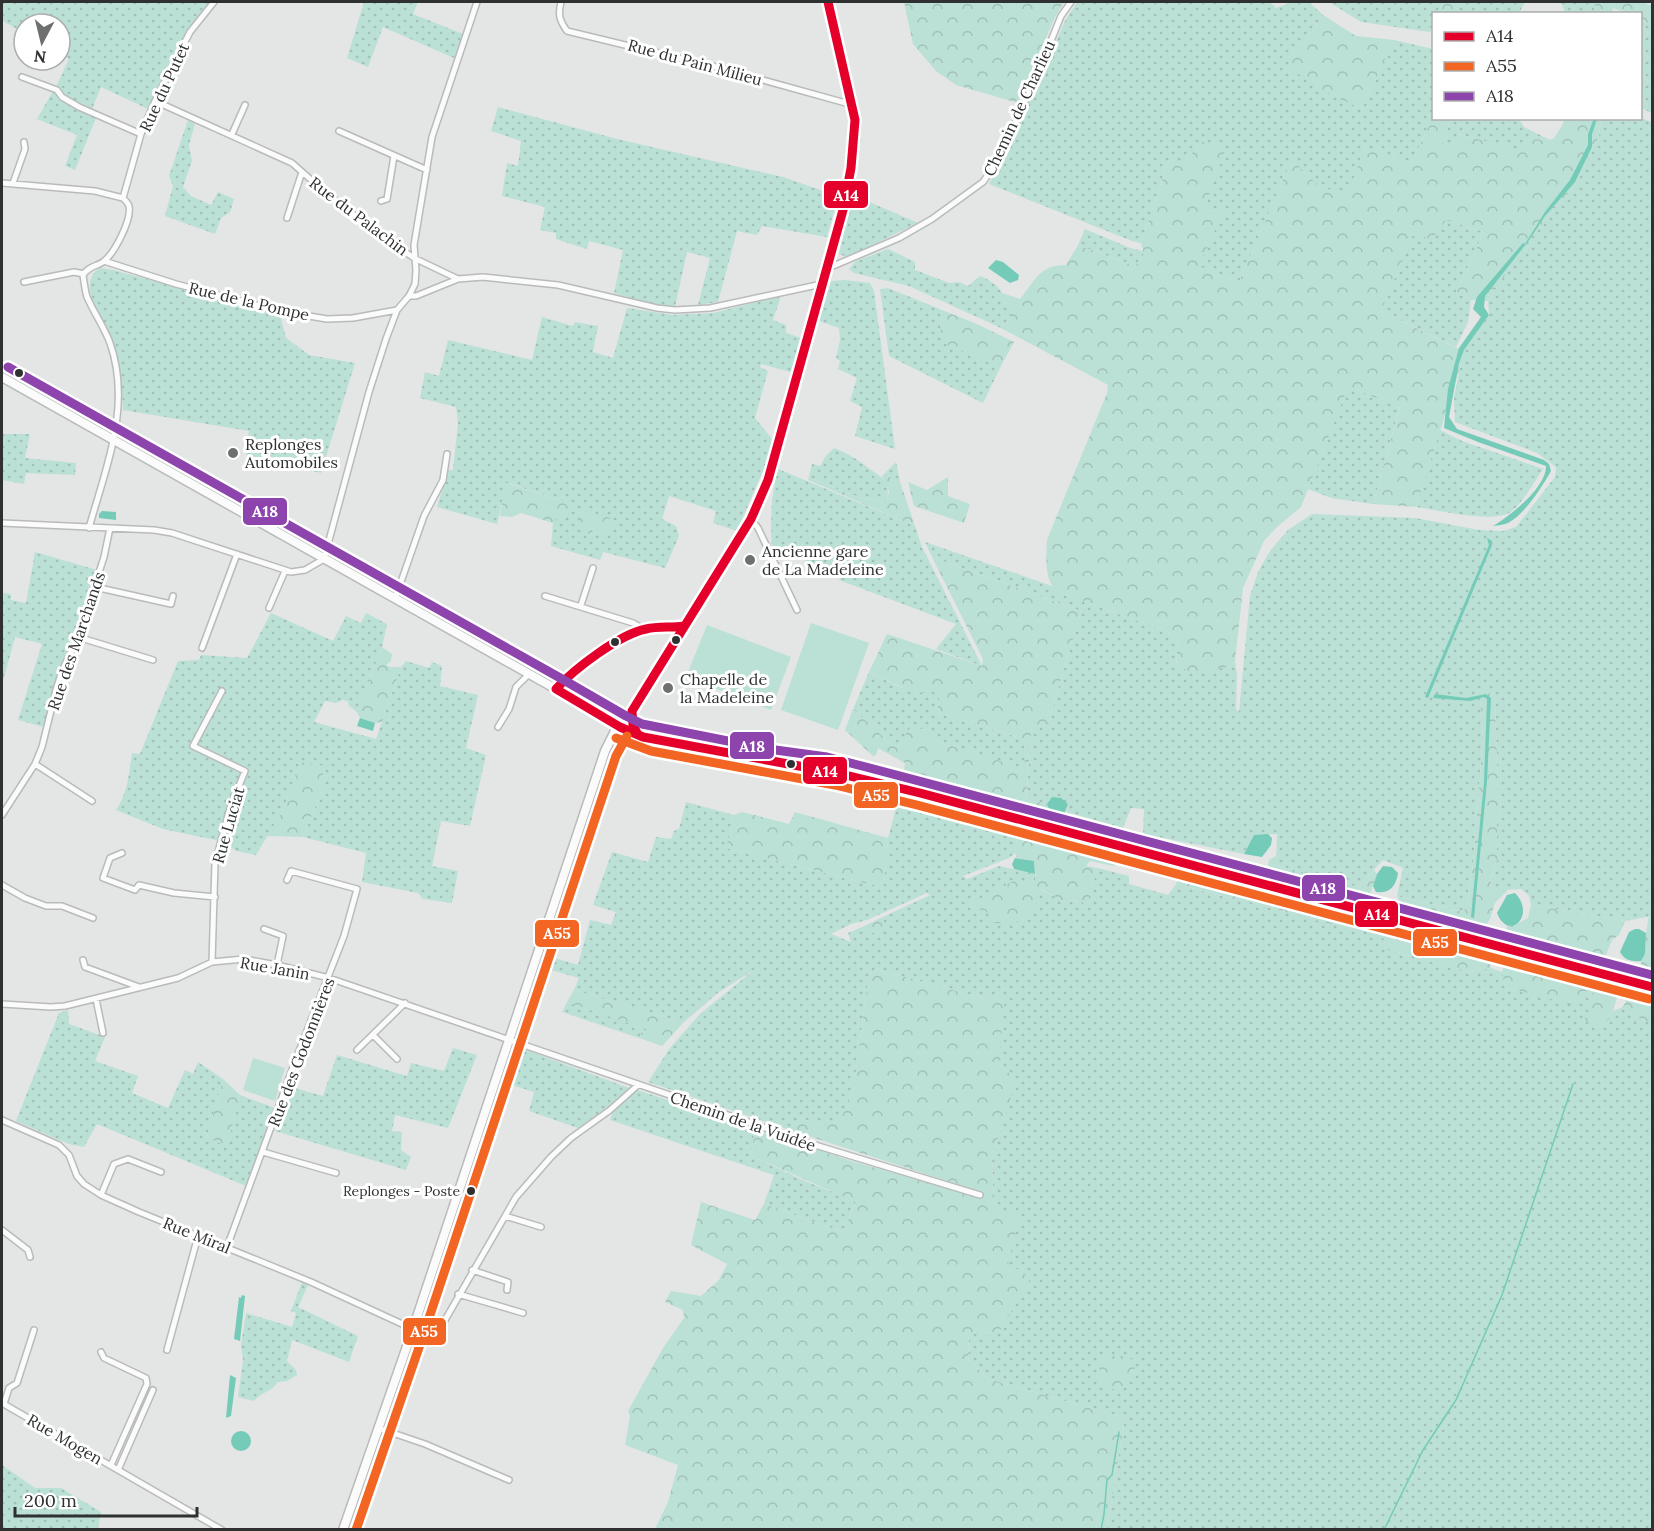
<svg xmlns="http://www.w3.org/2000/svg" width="1654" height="1531" viewBox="0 0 1654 1531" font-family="Lora,serif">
  <defs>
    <pattern id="grass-dots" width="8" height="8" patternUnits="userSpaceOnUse" patternTransform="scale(1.5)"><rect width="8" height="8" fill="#bbe0d6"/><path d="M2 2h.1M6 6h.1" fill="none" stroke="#a1c1b8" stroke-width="1.8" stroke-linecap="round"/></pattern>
    <pattern id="forest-crowns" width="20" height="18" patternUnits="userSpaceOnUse" patternTransform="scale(1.5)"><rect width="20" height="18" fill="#bbe0d6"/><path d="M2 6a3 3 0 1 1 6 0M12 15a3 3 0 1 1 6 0" fill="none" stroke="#a1c1b8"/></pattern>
  </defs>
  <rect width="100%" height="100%" fill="#e3e6e5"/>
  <path fill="url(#grass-dots)" fill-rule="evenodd" d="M2,2h207l-20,27 -41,80 -47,-22 -9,22 -21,-10 -15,-12 13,-28 -9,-5v-30h-36v9l-21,-12z
    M364,2h54l-5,12 50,20 -9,24 -71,-31 -15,40 -21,-9z
    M1077,2h193l6,6 16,-6h17l14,13 -17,26 -10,6 66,62 32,-69 39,9v68l-21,45 -63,30h-14l-18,-7 -25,-25 -53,122 -41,-16 25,-54 -19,-3 21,-61 -38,15 -18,-3 -28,83 -9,-2 -143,-57 19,-34 57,-129z
    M1329,2h114l-5,11 -4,1 -1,10 -3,8 -69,-10z
    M1459,2h66l-6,11h-64z
    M1558,2h37l-1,11h-29l-3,-9z
    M1640,20l12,5v88l-11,-5z
    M53,91c13,14 26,20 43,27l-21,52 -10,-4 12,-31 -40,-16z
    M498,107l119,32 166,38 55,19 -11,41 -65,-11 -5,9 -20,-4 -19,71 -20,3 12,-47 -23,-6 -12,55 -18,-1 -43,-13 9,-43 -34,-9 -2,8 -31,-10v-6l-16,-3 5,-23 -43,-11 5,-33 11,3 3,-25 -30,-10z
    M1451,118l68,1 5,8 26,13 -18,-1 -16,11 -57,-16 -7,12 -10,-3z
    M1641,118l11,4v794l-27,5 -94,-16 -2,-9 -8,-7 -32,2 8,-32v-37l3,-8 1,-12 -3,-7 -3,-94 -17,-12c8,36 3,75 0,112 -3,38 -4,74 -14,111l-67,-16 6,-28 -20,-8 -25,27 -82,-22 1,-31 -23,1 -10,19 -101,-20 1,-25 -13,-1 -8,20 -57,-16 2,-8 -15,-7 -6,7 -21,-4 6,-76 15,3 34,-116 -149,-54 -7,-15 127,44 4,5 122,45 -2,28 52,3 7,-6 2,14 -1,34 3,3 11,-116 8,-24 12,-21 18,-21 24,-16 103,4 64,12 24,1 13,-4 39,-50 1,-10 -19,-14 -82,-31 -1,-25 10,-47 25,-35 -1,-14 38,-58 50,-59 23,-48 2,-17z
    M188,120l7,4 -6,21 3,16 -9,26 8,9 20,9 7,-13 16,7 -4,13 -9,6 -6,16 -50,-18 8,-30 -4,-10z
    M853,195l65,28 -71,34 -8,-3z
    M1446,220l38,12 -28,60 15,8 -3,22 -12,25 -75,-36 32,-77z
    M1085,229l45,19 13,3 1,3 -9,12 -57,-21z
    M888,249l27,13v8l34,13 10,-1 9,4 12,-10c9,4 17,8 22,17h-13l24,14 -2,11 -10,10 -92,-42 -55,-13 -5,-4 7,-8z
    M100,268l13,2 167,45 6,23 23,17 46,8 -34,110 -75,-18 3,-24 -126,-21c-1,-21 -2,-42 -8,-61 -7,-22 -42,-65 -15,-81z
    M845,280l25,3 4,8 21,158 -40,-13 7,-29 -12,-6 7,-23 -19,-9 2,-8 -4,-3 4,-18 -1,-12 -20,-7 12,-40z
    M888,288l54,22 -2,15 50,38 12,1 -19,39 -94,-47 -9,-67z
    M781,296l-8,24 13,5v8l15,5 -10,34 -30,-8 -1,3 8,4 -13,47 17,21 -7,27 -28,65 -24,-8 3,-12 -47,-15 -7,23 14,7 3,10 -14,32 -62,-16 -3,8 -49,-14 2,-23 10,-22 -56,-18 -10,41 -60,-17 11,-37h5l5,-47 -2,-16 -36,-9 5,-26 14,4 9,-36 84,20 10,-43 31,9 2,-4 23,4 -5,26 20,6 14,-50 46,7 40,-2z
    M1348,386l52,20 -27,98 -42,-6 -23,-9z
    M1440,430l22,11 81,28c-8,12 -22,37 -34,44 -19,10 -71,-3 -93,-6z
    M2,434h28l-5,24 51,5 -1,12 -49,-2 -2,11 -22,-4z
    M834,448c13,5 23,11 33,19 14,11 24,11 20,33 -26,2 -54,-13 -78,-23l3,-13 8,2 6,-10z
    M896,462l4,20 -7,-1 -7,-9z
    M778,469l137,57 7,21 60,119 -46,-17 20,-25 -117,-44 3,-6 -70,-26c-2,-26 -1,-54 6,-79z
    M35,552l62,18 -44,120 -9,37 -26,-7 24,-76 -27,-7 -13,48 1,-92 8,1v6l15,3z
    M271,613l62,28 13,-25 15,7 5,-10 21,11 -5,23 -25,65 -8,-6 -1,-5 -5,-1 -7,3 -11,-2 -11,21 62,17 25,-72 5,-6 23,7 3,-6 10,4 -2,20 38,9 -12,53 20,7 -16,71 -29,-5 -9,45 26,5 -6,32 -29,-4 -5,-6 -56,-11 4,-29 -63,-16 20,-50v-21l-23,-3 -17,47 -27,45 -20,-4 -11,-9 -62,-13 -47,-19c12,-17 13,-37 16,-57l8,1 38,-93 21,-1 2,-5 46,3z
    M869,672l33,16 39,3 -4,21 87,27 2,31 -93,-30 -11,-11 -18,16 -11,1 -40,-37z
    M899,797l119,32 -3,24 -6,5 -46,18 4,3 32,-13 36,8 1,4 -3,6 -63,20 18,9 52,-24 22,12 21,1 2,6 13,-40 31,8v8l39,11 8,-11 61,16 9,-13 8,1 -2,15 106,28 12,-11 10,3 6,26 85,23 20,-4 11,4 4,15 78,4 13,3 7,34 9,-17 10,-4 14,10 15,7v505h-545l18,-111 -137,-39 -20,-20 1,-26 39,-70 -14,-55 -2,-52 24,-77 -18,-14 -7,-70 -6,4 -109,-30 -7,5 -16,119 -13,29 -18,3 -22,-7 -7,13 -145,-49 22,-34 30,-34 54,-44 -35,22 -36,31 -109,-33 5,-12 -39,-11 4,-12 34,10 12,-45 21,5 5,-13 -23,-7 19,-53 36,10 8,-25 15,2 3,-8 5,-2 7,-27 48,13 -7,33 145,37h12l4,-47zM927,893l3,2 -45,21 -4,15 -7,2 -10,-2 -2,-4 -14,6 3,9 -20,-8 20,-10 16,-4z
    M567,1002l83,28 -9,3 -2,5 -77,-26z
    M68,1010l1,14 36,13 -10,24 43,15 -6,17 36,15 17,-38 8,4 5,-12 25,17 -16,58 20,9 13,-51 35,13 -8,27 -21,51 -149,-62 -13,23 -15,-3 -53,-23 43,-108z
    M515,1046l114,42 -5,7 -46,33 -49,-17 5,-19 -33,-10z
    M453,1048l24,7 -29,73 -53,-13 -3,16 10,1 -1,18 10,7 -5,13 -131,-39 16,-44 32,9 14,-41 70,21 4,-13 33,8z
    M637,1090l118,38 -4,28 56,26 49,19 -13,31 -79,-28 10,-29 -164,-55 3,-9z
    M302,1282l6,3 -10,22 60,29 -9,26 -57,-22 -5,21 9,9 1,5 -10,6 -9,1c-8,11 -16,9 -24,19l-16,-4 5,-37 -2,-15 5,-32 46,14 4,-14 -5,-2z
    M2,1465l33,23h26l40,24 -3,17h-96z"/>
  <path fill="url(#forest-crowns)" d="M904,2h160l-9,15 -37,86 -62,-18 -20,-14 -23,-27z
    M1443,2h16l-4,11h-17z
    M1595,2h48l9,4v19l-11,-5 -1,-6 -14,-1 -13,-5 -1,5 -18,1z
    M1323,15l33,21 38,4 -32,69 -31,-14 -44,-28 9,-20 10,-6z
    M1433,117l1,1 17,1 -9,24 10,3 6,-12 57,15 17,-10 18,1 4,-2 9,-14 1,-5h37l-2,17 -23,48 -50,59 -38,58 -17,-1 -15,-8 28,-60 -38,-12 -14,19 -19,-4 -32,76 84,41 -49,155 -43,-3 27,-97 -52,-20 -47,120 -24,20 -13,14 -21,47 -8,73 -7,6 -37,6 -15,-9 2,-28 -122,-45c-12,-13 -10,-35 -9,-51l60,-147 1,-8 -107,-57 10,-10 1,-11 -25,-15 15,1 18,6c15,-18 19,-34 46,-34l12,-20 57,21 9,-12 -3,-11 28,-83 18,2 13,-21 26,7 -22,61 19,3 -24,54 40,16 53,-123c19,20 27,33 57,33l15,-45 48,15z
    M942,310l35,14 37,18 -12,22 -12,-1 -47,-20 -3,-18z
    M886,472l7,9 7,1 15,44 -107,-46 1,-3c24,10 52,25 78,23l2,-9 -7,-15z
    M948,477v19l22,8 -6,19 -50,-17 -6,-24 19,8z
    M506,483l57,18 9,6 -4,8 -10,1 -5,7 -32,-10 -9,4 -12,-1z
    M581,512h9l20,6 2,9 -5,10 -6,-3 -3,-7 -5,1 -3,6 -10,-3z
    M932,557l149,54 -34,116 -15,-3 -6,75 21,5 3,8 -4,7 -10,-1 -133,-38 2,-17 -27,-15 -2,7 -3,1 -28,-26 8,-21 40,37 11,-1v-8l7,-11 11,3 11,11 92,29 -1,-30 -87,-27 4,-21 -25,3 -47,-22 18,-38 95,32 1,-7z
    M382,647l10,7 -1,7 -5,4 4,2h11l-19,55 -7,1 -15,-5 -3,-6z
    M1486,688l9,13 3,94 3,7 -1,12 -3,8v37l-8,31h19l-13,13 -5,16 -8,11 -77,-17 -8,-17 67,16c10,-37 11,-74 14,-111 3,-37 8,-76 0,-112z
    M300,762l23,4v21l-20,50 -36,-1 16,-26z
    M742,812l47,12 6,-12 93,26 -4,47h-12l-146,-37 8,-33z
    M1018,829l22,5 -1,7 4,4 14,-8 64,17 -3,9 -4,3 -24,-5 -4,5 12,2 -13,41 -2,-7 -21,-1 -21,-12c-6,30 -20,36 -48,34l-5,-10 -19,-9 45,-23 19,3 3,-6 -2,-17 -17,-3 -2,-5z
    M1276,856v9l82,22 16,-17 3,4 -11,32 -99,-33 2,-13z
    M1181,871l65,16 -8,13 -62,-16z
    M1254,888l116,32 -12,11 -107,-28z
    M1531,905l94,16 -6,14 -7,5 -8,20 -86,-21 -12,-7 1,-7h8l13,-7z
    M1649,915l3,1v62l-10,-2 -1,-15 4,-7 1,-21z
    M885,916l-4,15 -7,2 -10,-2 -2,-4z
    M1380,923l109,27 2,18 -20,4 -85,-23z
    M1507,954l114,30 -8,27 -9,17 -20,-7 12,-27 -12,-3 -11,14 -68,-18 -3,-15z
    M876,969l109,30 6,-4 14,3 -7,67 19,14 -25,77 2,52 26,8 -12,47 23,15 -35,59 -27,-4 -1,26 20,20 137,39 -18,111h-452l13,-27 10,-37 -53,-20 5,-29 -2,-5 35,-63 21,-30 -1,-8 -18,-8 6,-11 30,5 18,-16 8,-16 -36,-19 10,-43 54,18 9,-16 79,28 13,-30 -105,-46 4,-28 93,32 113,32 17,-1 -185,-60 7,-13 22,7 18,-4 13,-29 16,-118z
    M1633,988l10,3 9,7v26l-15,-7 -14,-10z
    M574,990l109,33 -21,23 -23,-8 2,-5 7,-3 -81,-28z
    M223,1079l17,16 -13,52 -20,-10z
    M1108,1356h18l7,4c5,15 -2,20 -13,30l-10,-1 -11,-10 1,-18z"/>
  <path fill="#bbe0d6" d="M811,623l58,20 -31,87 -57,-20z
    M707,625l84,32 -20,53 -85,-33z
    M253,1058l32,10 -10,33 -32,-11z"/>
  <path fill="#74cbb8" d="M1594,118l3,1 -5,15v13l-17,35 -30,34 -15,23 -45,57 -1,11 5,8 -25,35 -5,13 -10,54 8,12 87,31 5,4 2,7c-9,16 -27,44 -43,52 -5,2 -10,2 -15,3 17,-10 54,-39 53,-60l-68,-24 -34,-14 4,-39 11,-41 22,-31 -8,-8 4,-12 46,-54 2,1 20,-32 25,-32 18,-35v-11z
    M996,260l7,2 16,13 -1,5 -8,3 -22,-15z
    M102,511l14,1v8l-17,-2v-4z
    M1487,538l5,3v4l-64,153 -3,-1 64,-152z
    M1435,694l31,4 20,-4 5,4 -4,83 -13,137 -3,-1 13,-135 3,-83 -3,-2 -14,4 -37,-3z
    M360,718l15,5 -2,8 -16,-5z
    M1052,797l9,1 7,6 -5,13 -7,-1 -6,-4 -3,-8z
    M1268,834l4,4 -1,7 -9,12 -18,-3 10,-19z
    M1015,858l19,3 1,13 -21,-5 -2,-5z
    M1383,866l9,1 6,6c-2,13 -8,21 -22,19l-3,-6 4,-12z
    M1515,893c22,23 -7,49 -18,20l10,-18z
    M1635,929h4l7,4 -1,21 -4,7c-9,1 -17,-1 -21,-9l9,-20z
    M242,1295l3,1 -5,45 -6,-2 5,-42 2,1z
    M230,1375l6,3 -5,38 -5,2z
    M231 1441a10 10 0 1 1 20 0a10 10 0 1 1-20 0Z"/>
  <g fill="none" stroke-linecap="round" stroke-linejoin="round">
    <path stroke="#74cbb8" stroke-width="1.5" d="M1101,1530l3,-16 3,-34 5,-5 7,-43
      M1384,1530l39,-80 33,-50 46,-105 71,-211"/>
    <defs>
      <path id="minor" d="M561,2c-3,12 -2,18 6,29l149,36 137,38
        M22,77l35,13 5,7 17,10 62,27
        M155,101l137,62 34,30 51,40 37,25 44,21 25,-2 75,8 99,23 18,2 35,-2 112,-24
        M339,131l88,39
        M232,134l13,-29
        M2,183l93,8 28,7
        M13,183l12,-34 -1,-7
        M381,201l6,-2 7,-43
        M287,218l15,-46
        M104,261l72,23 103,27 48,8 26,-1 44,-8
        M826,269l73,-31 33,-19 51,-37 12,-17 41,-87 25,-62 10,-14
        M24,282l50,-10 10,2
        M409,296h7l42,-17
        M751,519l7,9 39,82
        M2,523l152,7 18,3 119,39 14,-2 19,-11 45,-167 17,-53 11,-29 12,-14 6,-12 1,-14 -2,-25 18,-108 45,-135
        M89,528c17,-61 43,-122 21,-185 -6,-16 -16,-30 -23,-46 -2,-7 -3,-15 -4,-22 6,-9 12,-8 20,-13 11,-8 29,-42 26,-56 -1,-3 -3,-5 -6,-8l18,-64 14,-33 35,-69 24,-30
        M95,587l76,17 2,-8
        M545,596l88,27 10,6
        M395,599l29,-83 19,-36 4,-26
        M581,605l12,-37
        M269,608l16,-37
        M78,637l75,23
        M202,648l35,-94
        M498,727l11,-18 7,-22 13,-13
        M35,764l57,37
        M2,815l33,-51 7,-17 14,-57 6,-19 16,-34 26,-80 6,-29
        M122,853l-12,5 -7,20 32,12 4,-5 35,8 41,4
        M2,885l23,13 21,8h16l31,12
        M264,929l19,7 -6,29
        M83,960l2,7 54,20
        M212,962l3,-99 15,-55 15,-37 -52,-25 29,-55
        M96,999l7,34
        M2,1004l49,3 14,-1 113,-28 34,-16 32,-3 33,6 52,13 486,167 165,50
        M373,1035l24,24
        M357,1050l48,-47
        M2,1120l57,25 10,10 8,21 7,8 17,11 38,17 172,70 102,47
        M263,1152l73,21
        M101,1195l13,-31 14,-5 33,13
        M505,1216l36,11
        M2,1230l26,20 2,7
        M227,1247l69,-188 48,-123 13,-47 -66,-18 -4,9
        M472,1270l36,12 -1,8
        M458,1294l65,19
        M412,1331l18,4 11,-8 75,-130 35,-40 20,-19 39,-28 28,-25
        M167,1350l31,-114
        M101,1352l3,6 42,20 1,6 -36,81
        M2,1403l220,127
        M4,1404l5,-16 8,-5 17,-53
        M378,1428l47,16 84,36
        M118,1470l35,-80"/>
      <path id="primary" d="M2,377l554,312 64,38 18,8 128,26c52,3 104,20 154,32l732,194
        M556,689c12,-16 67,-53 86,-59 13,-4 29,-1 42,-4
        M343,1530l70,-201 192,-578 10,-20 19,-24 117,-188 17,-39 75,-270 12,-71v-19l-2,-15 -25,-103"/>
    </defs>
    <use href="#minor" stroke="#b9bbbb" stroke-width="8"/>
    <use href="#primary" stroke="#b9bbbb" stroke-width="11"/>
    <use href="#minor" stroke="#fbfbfb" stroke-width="5"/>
    <use href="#primary" stroke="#fbfbfb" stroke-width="8"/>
    <defs>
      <path id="bus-1" d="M556,689l64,38 23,10 194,36 83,20 732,194
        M556,689c18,-20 64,-55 90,-60 13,-3 25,-1 38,-3
        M638,735l-5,-10 -1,-14 119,-192 17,-39 75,-270 8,-42 4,-48 -27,-118"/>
      <path id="bus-2" d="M616,738l35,13 184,34 82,20 732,194
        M356,1530l68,-197 192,-577 11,-20"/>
      <path id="bus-3" d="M8,367l554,312 64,37 16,8 126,25 59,8 39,10 786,208"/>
    </defs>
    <use href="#bus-1" stroke="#fff" stroke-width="14"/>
    <use href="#bus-2" stroke="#fff" stroke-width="14"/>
    <use href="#bus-3" stroke="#fff" stroke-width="14"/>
    <use href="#bus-1" stroke="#e4002b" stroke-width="9"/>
    <use href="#bus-2" stroke="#f26522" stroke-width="9"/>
    <use href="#bus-3" stroke="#8e44ad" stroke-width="9"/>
  </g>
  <g fill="#2f3131" stroke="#fff" stroke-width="2">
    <circle cx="19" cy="373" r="5"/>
    <circle cx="676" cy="640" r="5"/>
    <circle cx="615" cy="642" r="5"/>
    <circle cx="791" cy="764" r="5"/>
    <circle cx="471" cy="1191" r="5"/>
  </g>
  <g fill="#6e7070" stroke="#fff" stroke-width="2">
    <circle cx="233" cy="453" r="6"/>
    <circle cx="750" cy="560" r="6"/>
    <circle cx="668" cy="688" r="6"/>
  </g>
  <g text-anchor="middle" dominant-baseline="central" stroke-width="6" stroke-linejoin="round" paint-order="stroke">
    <g font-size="14" fill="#2f3131" stroke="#fff" text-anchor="end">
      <text x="460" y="1191">Replonges - Poste</text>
    </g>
    <g font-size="16" fill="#2f3131" stroke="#fff">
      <text transform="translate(695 62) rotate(15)">Rue du Pain Milieu</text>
      <text transform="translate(164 87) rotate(-65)">Rue du Putet</text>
      <text transform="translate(1019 108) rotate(-65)">Chemin de Charlieu</text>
      <text transform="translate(359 216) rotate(37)">Rue du Palachin</text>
      <text transform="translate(249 301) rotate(13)">Rue de la Pompe</text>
      <text transform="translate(76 641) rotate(-71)">Rue des Marchands</text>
      <text transform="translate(228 825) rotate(-74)">Rue Luciat</text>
      <text transform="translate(275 968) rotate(10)">Rue Janin</text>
      <text transform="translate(301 1052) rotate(-69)">Rue des Godonnières</text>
      <text transform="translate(743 1121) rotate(19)">Chemin de la Vuidée</text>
      <text transform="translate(197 1235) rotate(22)">Rue Miral</text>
      <text transform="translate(65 1439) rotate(30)">Rue Mogen</text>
    </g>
    <g font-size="16" fill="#2f3131" stroke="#fff" text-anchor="start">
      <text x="245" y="444">Replonges<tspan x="245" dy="18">Automobiles</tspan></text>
      <text x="762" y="551">Ancienne gare<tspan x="762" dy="18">de La Madeleine</tspan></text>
      <text x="680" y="679">Chapelle de<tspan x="680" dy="18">la Madeleine</tspan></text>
    </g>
  </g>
  <g stroke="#fff" stroke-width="2">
    <rect x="823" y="180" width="46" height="29" rx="6" fill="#e4002b"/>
    <rect x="242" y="497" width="46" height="29" rx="6" fill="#8e44ad"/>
    <rect x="729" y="731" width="46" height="29" rx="6" fill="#8e44ad"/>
    <rect x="802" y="756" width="46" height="29" rx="6" fill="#e4002b"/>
    <rect x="853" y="781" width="46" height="28" rx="6" fill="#f26522"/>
    <rect x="1301" y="874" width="45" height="28" rx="6" fill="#8e44ad"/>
    <rect x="1354" y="900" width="45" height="28" rx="6" fill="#e4002b"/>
    <rect x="534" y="919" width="46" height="29" rx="6" fill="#f26522"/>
    <rect x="1412" y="928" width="46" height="29" rx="6" fill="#f26522"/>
    <rect x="402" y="1317" width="45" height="29" rx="6" fill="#f26522"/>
  </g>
  <g font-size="16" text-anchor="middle" font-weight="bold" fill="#fff">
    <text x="846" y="201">A14</text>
    <text x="265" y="517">A18</text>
    <text x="752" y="752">A18</text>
    <text x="825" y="777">A14</text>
    <text x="876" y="801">A55</text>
    <text x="1323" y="894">A18</text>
    <text x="1377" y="920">A14</text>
    <text x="557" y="939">A55</text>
    <text x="1435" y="948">A55</text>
    <text x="424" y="1337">A55</text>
  </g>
  <rect width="1654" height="1531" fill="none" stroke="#2f3131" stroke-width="6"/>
  <rect x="1432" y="12" width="210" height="108" fill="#ffffff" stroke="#acadad" stroke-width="1.5"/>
  <rect x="1444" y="32" width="30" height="9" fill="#e4002b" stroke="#acadad" stroke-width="1.5"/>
  <text x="1486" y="42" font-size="18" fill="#2f3131">A14</text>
  <rect x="1444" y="62" width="30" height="9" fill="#f26522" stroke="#acadad" stroke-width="1.5"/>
  <text x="1486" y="72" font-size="18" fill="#2f3131">A55</text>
  <rect x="1444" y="92" width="30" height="9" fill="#8e44ad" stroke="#acadad" stroke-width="1.5"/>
  <text x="1486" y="102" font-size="18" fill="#2f3131">A18</text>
  <g transform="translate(42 42) rotate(187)"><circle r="28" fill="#ffffff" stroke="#acadad" stroke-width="1.5"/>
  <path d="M0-4.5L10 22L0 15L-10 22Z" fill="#6e7070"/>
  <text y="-9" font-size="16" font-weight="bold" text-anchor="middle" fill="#2f3131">N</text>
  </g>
  <path d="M15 1507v9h182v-9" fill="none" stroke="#2f3131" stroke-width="3"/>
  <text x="24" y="1507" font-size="18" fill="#2f3131" stroke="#ffffff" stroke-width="4.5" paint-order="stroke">200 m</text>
</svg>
